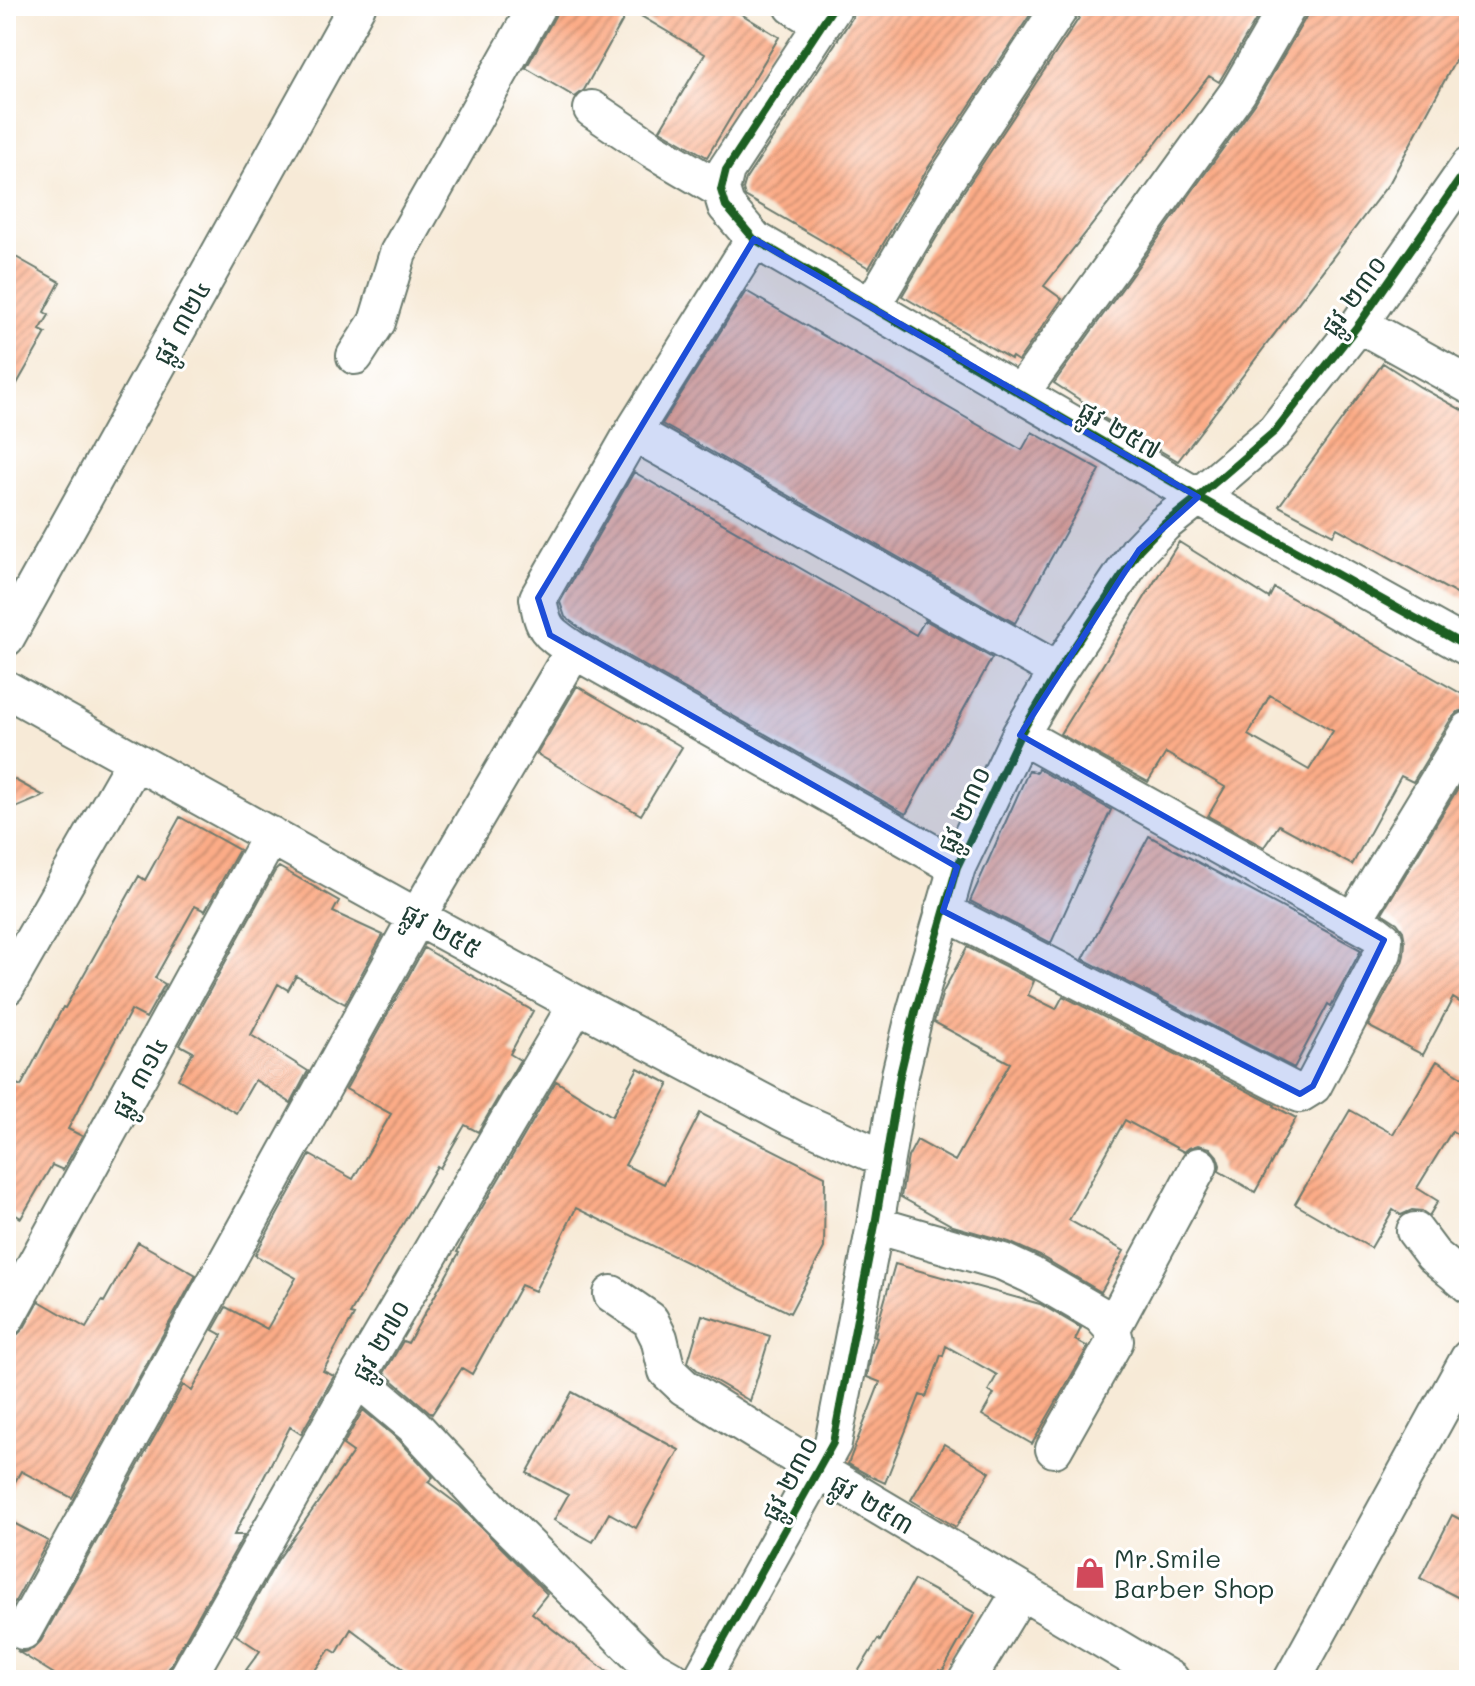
<svg xmlns="http://www.w3.org/2000/svg" width="1475" height="1686" viewBox="0 0 1475 1686" font-family="Mali,'Noto Sans Khmer',sans-serif">
  <defs>
    <pattern id="building-hatch" width="6" height="6" patternUnits="userSpaceOnUse" patternTransform="scale(2)"><rect width="6" height="6" fill="#fcac87"/><path d="M-1 1l2-2M0 6l6-6M5 7l2-2" fill="none" stroke="#cb8d6f"/></pattern>
  </defs>
  <rect width="100%" height="100%" fill="#fff"/>
  <filter id="ink" filterUnits="userSpaceOnUse"><feTurbulence type="fractalNoise" baseFrequency=".0125" numOctaves="2"/><feDisplacementMap in="SourceGraphic" scale="16" xChannelSelector="R" yChannelSelector="G"/><feConvolveMatrix kernelMatrix="1 2 1 2 8 2 1 2 1" color-interpolation-filters="sRGB"/></filter>
  <filter id="wash" filterUnits="userSpaceOnUse"><feTurbulence type="fractalNoise" baseFrequency=".006" numOctaves="4" result="noise"/><feDisplacementMap in="SourceGraphic" scale="32" xChannelSelector="R" yChannelSelector="G"/><feGaussianBlur stdDeviation="1.8" result="paint"/><feColorMatrix in="noise" values="0 0 0 0 0 0 0 0 0 0 0 0 0 0 0 0 0 1.4 0 .05"/><feComposite in="paint" operator="in"/></filter>
  <g filter="url(#wash)">
    <rect width="100%" height="100%" fill="#f7ead7"/>
    <g id="blocks">
      <path fill="url(#building-hatch)" fill-rule="evenodd" d="M558,6h170l51,31 -72,120 -47,-27 45,-76 -76,-45 -45,81 -9,7 -49,-29 29,-52z
        M855,6h181l-110,165 -57,97 -124,-72 -2,-7 3,-10 106,-161z
        M1082,6h182l-45,76 -10,-6 -165,210 18,13 -44,62 -6,-4 -1,2 -109,-63 60,-102 117,-176z
        M1309,6h160v29l-79,147 -212,279 -76,-44 1,-2 -49,-32 201,-279 51,-87z
        M14,256l46,26 -16,30 5,3 -9,15 6,3 -40,70v-133z
        M746,291l276,159 10,-18 68,38 -85,153 -353,-199z
        M1383,363l37,24 49,27v187l-132,-73 -4,7 -54,-29z
        M634,472l282,163 9,-15 67,38 -86,156 -321,-182 -20,-15 -5,-15z
        M1179,542l90,56 5,-10 195,110v11l-11,3 -7,7 -38,63 -12,-6 -49,89 -73,-40 -15,22 -56,-31 17,-29 -59,-34 -18,29 -88,-48zM1270,695l63,36 -24,39 -61,-35z
        M577,686l105,61 -41,68 -104,-61z
        M1038,769l73,41 -60,133 -81,-42 59,-131 7,3z
        M1469,770v238l-16,-10 -30,57 -55,-29 34,-63 2,-8 1,-13 -2,-11 -6,-8 -15,-10z
        M6,775l38,21 -38,16z
        M180,817l59,33 -34,61 -10,-5 -40,72 10,6 -19,34 -15,-8 -63,119 14,7 -19,34 -11,-5 -31,53 -15,-9v-130l15,7 42,-79 2,1 74,-132 6,4z
        M1149,836l212,114 -30,56 -3,-2 -34,64 -211,-109z
        M279,867l60,34 -6,11 50,23 -38,69 -49,-28 -8,14 -10,-6 -27,51 57,36 -17,32 -36,-23 -19,33 -58,-34 15,-27 -13,-7 95,-174z
        M967,947l67,34 -6,14 28,14 7,-13 212,109 -1,1 22,12 -41,74 -36,-21 1,-6 -3,-9 -7,-8 -12,-3 -9,3 -5,4 -59,-32 -56,100 55,31 -23,41 -61,-36 -31,-14 -56,-16 -52,-29 7,-40 9,-17 38,21 55,-98 -76,-41 9,-30z
        M424,948l109,63 -23,43 10,6 -42,72 -13,-7 -25,43 -3,-2 -87,148 4,1 -31,56 11,5 -33,58 -11,-7 -56,108h10l-76,135 -3,10h-101l-47,-29 7,1 9,-3 8,-8 142,-256 9,6 30,-56 -9,-5 13,-23 41,22 29,-51 -41,-23 55,-100 43,24 38,-65 -45,-25z
        M1437,1061l32,20v61l-17,-11 -35,57 21,13 -9,15 -7,-5 -10,-1 -11,5 -8,-5 -22,38 -76,-44 55,-94 43,24z
        M638,1068l31,16 -44,81 39,19 36,-71 125,63 -1,72 -34,65 -214,-105 -41,83 -14,-6 -49,89 -10,-6 -30,46 -48,-41 19,-32 5,2 51,-90 -2,-1 9,-17 90,-154 56,35z
        M138,1242l58,33 -124,223 -51,-27 -15,27v-143l10,-19 8,-8 15,-27 47,27 16,-27 2,1z
        M895,1264l145,40 41,24 -6,12 13,7 -56,97 -50,-29 12,-21 -6,-3 9,-16 -51,-29 -3,10 -2,-1 -15,42 -6,-2 -35,88 -15,-7 -22,-12 32,-82 -13,-5 4,-23 6,-16 -2,-1 2,-10z
        M702,1315l68,21 -20,65 -53,-31 -9,-8z
        M572,1392l107,58 -43,78 -27,-15 -16,29 -39,-22 14,-25 -41,-22z
        M363,1410l36,30 34,37 -5,5 32,24 87,88 -15,19 86,67h-200l-67,-51 -14,24 -7,-4 -22,31h-48l-14,-10 14,-19 -24,-16 41,-74 76,-109 -10,-7z
        M944,1444l46,28 -34,55 -45,-27z
        M1452,1515l17,9v79l-49,-25z
        M6,1519l42,22 -42,77z
        M914,1580l61,33 -33,59 -3,-2 -7,10h-79l25,-41 2,2z"/>
    </g>
  </g>
  <g filter="url(#ink)">
    <use href="#blocks" fill-opacity="0" stroke="#6b7a6d" stroke-width="2"/>
    <g fill="none" stroke-linecap="round" stroke-linejoin="round">
      <defs>
        <path id="minor" d="M793,6l29,18
          M834,6l-108,164 -5,20 5,16 28,33 444,258 271,151
          M592,109l61,41 68,40
          M754,239l-121,193 -95,166c5,32 9,34 36,52l383,217
          M871,307l73,-124 117,-177
          M1359,324l110,61
          M355,356l22,-34 21,-69 139,-247
          M1020,394l218,-302 50,-86
          M633,432l425,239
          M6,638l351,-632
          M6,689l411,228 160,87 216,114 92,41
          M943,911l357,183 13,-8 70,-133 1,-13 -9,-7 -355,-198
          M1353,921l116,-191
          M6,987l129,-226
          M875,1225l128,37 28,13 69,40 12,13 3,13 -61,108
          M1415,1231l18,24 36,30
          M612,1294l38,26 9,18 8,33 17,16 134,83 353,210
          M6,1318l265,-483
          M1112,1328l87,-162
          M357,1378l56,47 84,90 155,153 21,12
          M23,1631l394,-714 157,-267
          M186,1680l171,-302 220,-374
          M701,1680l132,-237 42,-218 25,-150 15,-63 42,-145 63,-132 38,-64 81,-121 25,-26 34,-27 77,-66 84,-107 110,-158
          M967,1680l54,-89
          M1292,1680l177,-322"/>
      </defs>
      <use href="#minor" stroke="#6b7a6d" stroke-width="40"/>
      <use href="#minor" stroke="#fff" stroke-width="36"/>
      <defs>
        <path id="cycleway" d="M834,6l-108,164 -5,20 5,16 28,33 444,258 271,151
          M701,1680l132,-237 42,-218 25,-150 15,-63 42,-145 63,-132 38,-64 81,-121 25,-26 34,-27 77,-66 84,-107 110,-158"/>
      </defs>
      <use href="#cycleway" stroke="#fff" stroke-width="13"/>
      <use href="#cycleway" stroke="#1b5e20" stroke-width="8"/>
    </g>
  </g>
  <path fill="#1d4ed8" fill-opacity="0.2" stroke="#1d4ed8" stroke-width="6" stroke-linejoin="round" d="M754,239l444,258 -59,53 -119,185 364,205 -71,146 -13,8 -357,-183 14,-44 -407,-232 -12,-37z"/>
  <defs>
    <symbol id="shop-bare" viewBox="-9 -9 18 18"><path d="M-5-2.5h2.3a2.7 3.5 0 0 1 5.4 0H5L5.5 6h-11ZM-1.5-2.5h3a1.5 2.3 0 0 0-3 0Z" fill="#d1495b" stroke="#fff" stroke-width="2.5" paint-order="stroke"/></symbol>
  </defs>
  <g fill-rule="evenodd">
    <use href="#shop-bare" x="1068" y="1551" width="44" height="44"/>
  </g>
  <g text-anchor="middle" dominant-baseline="central" stroke-width="6" stroke-linejoin="round" paint-order="stroke">
    <g font-size="26" fill="#1f3d34" stroke="#fff">
      <text transform="translate(1353 295) rotate(-54)">ផ្លូវ ២៣០</text>
      <text transform="translate(181 322) rotate(-61)">ផ្លូវ ៣២៤</text>
      <text transform="translate(1120 429) rotate(30)">ផ្លូវ ២៥៧</text>
      <text transform="translate(963 809) rotate(-65)">ផ្លូវ ២៣០</text>
      <text transform="translate(442 930) rotate(29)">ផ្លូវ ២៥៥</text>
      <text transform="translate(139 1077) rotate(-61)">ផ្លូវ ៣១៤</text>
      <text transform="translate(380 1340) rotate(-60)">ផ្លូវ ២៧០</text>
      <text transform="translate(789 1478) rotate(-62)">ផ្លូវ ២៣០</text>
      <text transform="translate(873 1503) rotate(31)">ផ្លូវ ២៥៣</text>
    </g>
    <g font-size="26" fill="#1f3d34" stroke="#fff" text-anchor="start">
      <text x="1114" y="1558">Mr.Smile<tspan x="1114" dy="30">Barber Shop</tspan></text>
    </g>
  </g>
  <rect width="1475" height="1686" fill="none" stroke="#fff" stroke-width="32"/>
</svg>
